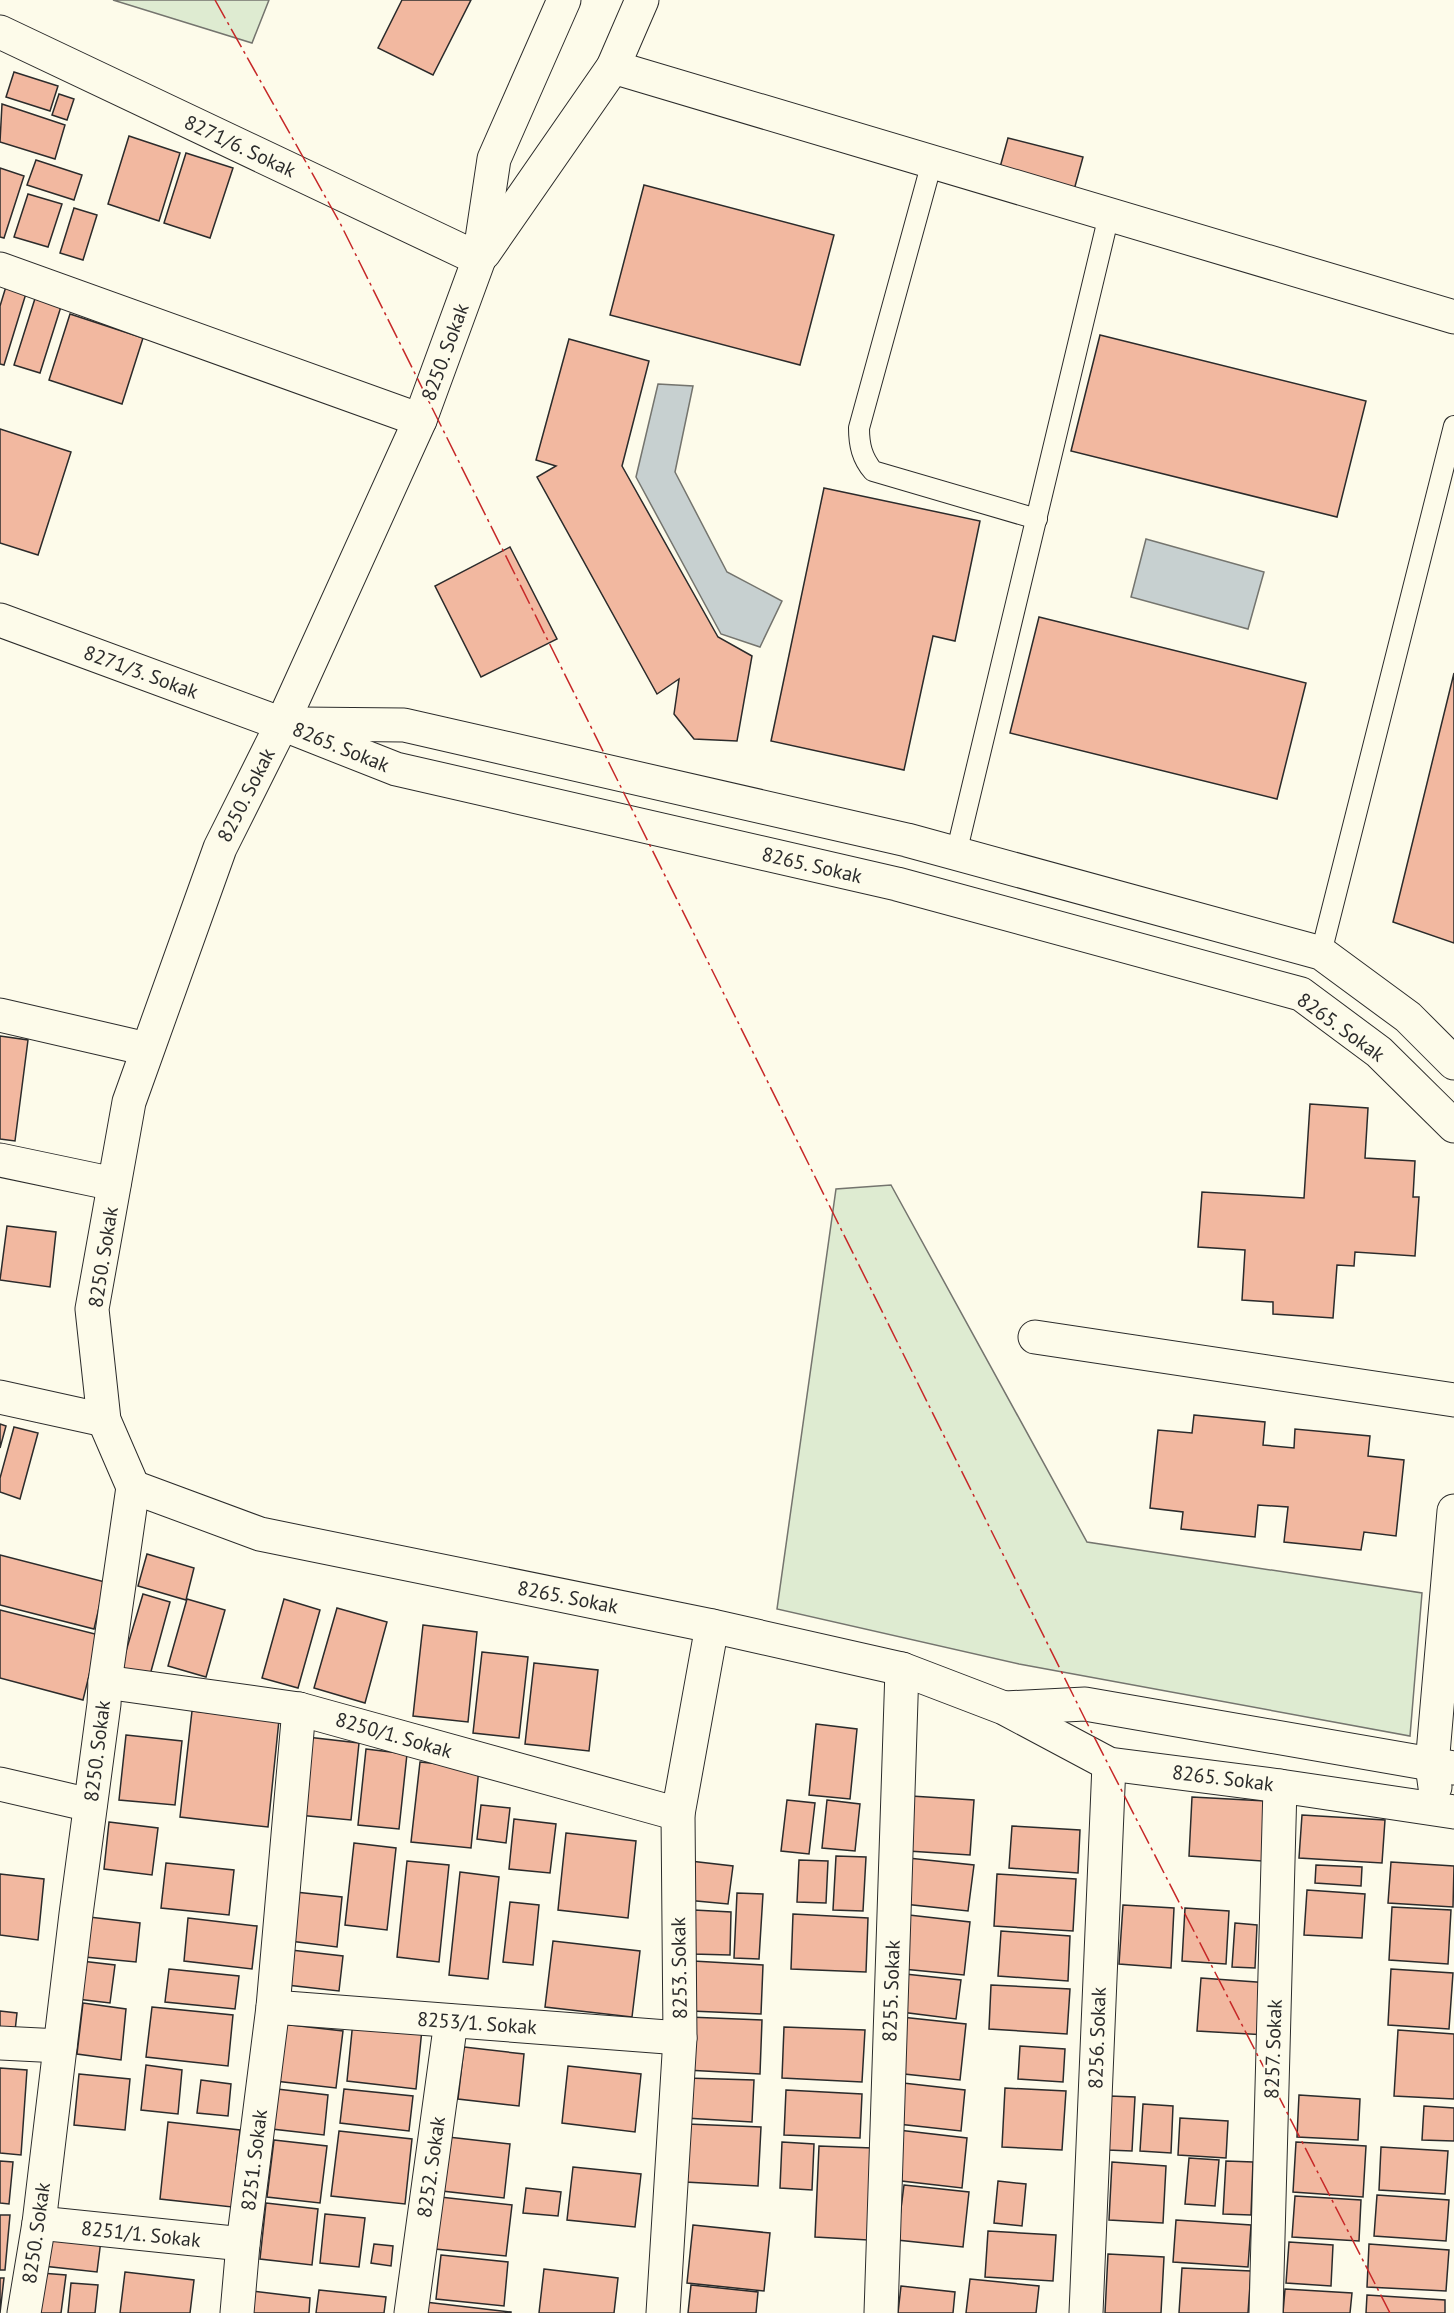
<svg xmlns="http://www.w3.org/2000/svg" width="1454" height="2313" viewBox="0 0 1454 2313" font-family="'PT Sans',sans-serif">
<style>
.green{fill:#deebd1;stroke:#74746e;stroke-width:1.5}
.water{fill:#c7d0d0;stroke:#74746e;stroke-width:1.5}
.building{fill:#f2b8a0;stroke:#2b2b2b;stroke-width:1.5}
.lines{fill:none;stroke-linecap:round;stroke-linejoin:round}
.service-casing{stroke:#2b2b2b;stroke-width:22}
.minor-casing{stroke:#2b2b2b;stroke-width:35}
.tertiary-casing{stroke:#2b2b2b;stroke-width:35}
.service{stroke:#fdfbea;stroke-width:20}
.minor{stroke:#fdfbea;stroke-width:33}
.tertiary{stroke:#fdfbea;stroke-width:33}
.power{stroke:#c62828;stroke-width:1.5;stroke-dasharray:21 4.5 3 4.5;stroke-linecap:butt}
.labels{text-anchor:middle;stroke-width:4.5;stroke-linejoin:round;paint-order:stroke}
.street-label{font-size:20px;fill:#2b2b2b;stroke:#fdfbea}
</style>
<rect width="100%" height="100%" fill="#fdfbea"/>
<g class="green">
<polygon points="113,0 269,0 252,43"/>
<polygon points="891,1185 1087,1542 1422,1593 1410,1736 1019,1664 777,1609 836,1189"/>
</g>
<g class="water">
<polygon points="658,384 693,386 675,472 727,572 782,601 760,647 721,634 636,477"/>
<polygon points="1146,539 1264,572 1248,629 1131,597"/>
</g>
<g class="building">
<polygon points="402,0 471,0 433,75 378,48"/>
<polygon points="14,72 58,86 50,111 6,97"/>
<polygon points="59,94 74,99 67,120 52,115"/>
<polygon points="2,104 65,125 55,159 0,142"/>
<polygon points="129,136 180,153 159,221 108,204"/>
<polygon points="1008,138 1083,157 1074,190 999,171"/>
<polygon points="186,153 233,168 210,238 164,223"/>
<polygon points="36,160 82,175 74,200 27,185"/>
<polygon points="0,168 24,176 4,238 0,237"/>
<polygon points="644,185 834,235 800,365 610,315"/>
<polygon points="28,194 62,204 48,247 14,237"/>
<polygon points="74,208 97,215 83,260 60,253"/>
<polygon points="8,280 28,287 4,365 0,364 0,306"/>
<polygon points="38,289 64,297 40,373 14,365"/>
<polygon points="70,314 143,338 122,404 49,380"/>
<polygon points="1100,335 1366,401 1337,517 1071,451"/>
<polygon points="569,339 649,361 622,466 718,637 752,656 737,741 694,739 674,714 679,679 657,694 537,477 556,466 536,460"/>
<polygon points="0,429 71,452 38,555 0,543"/>
<polygon points="824,488 980,521 955,641 933,636 904,770 771,741"/>
<polygon points="510,547 557,639 481,677 435,586"/>
<polygon points="1039,617 1306,683 1277,799 1010,733"/>
<polygon points="1454,673 1454,943 1393,922"/>
<polygon points="0,1036 28,1040 15,1141 0,1139"/>
<polygon points="1310,1104 1368,1108 1365,1158 1415,1161 1413,1197 1419,1197 1415,1256 1355,1252 1354,1266 1337,1265 1333,1318 1273,1314 1273,1302 1242,1300 1245,1250 1198,1247 1202,1192 1304,1198"/>
<polygon points="7,1226 56,1232 50,1287 0,1280"/>
<polygon points="1194,1415 1265,1422 1263,1445 1294,1448 1295,1429 1370,1436 1368,1456 1404,1460 1396,1536 1364,1532 1361,1550 1284,1542 1288,1507 1258,1505 1255,1537 1181,1529 1183,1512 1150,1508 1158,1430 1192,1433"/>
<polygon points="0,1424 6,1426 0,1448"/>
<polygon points="14,1427 38,1433 20,1499 0,1492 0,1478"/>
<polygon points="147,1554 194,1568 186,1600 138,1586"/>
<polygon points="0,1555 105,1582 94,1629 0,1605"/>
<polygon points="143,1594 170,1602 150,1675 121,1668"/>
<polygon points="187,1599 225,1610 206,1677 168,1666"/>
<polygon points="284,1599 320,1610 298,1688 262,1678"/>
<polygon points="337,1608 387,1622 365,1703 314,1688"/>
<polygon points="0,1610 99,1635 83,1700 0,1678"/>
<polygon points="423,1625 477,1632 468,1722 413,1716"/>
<polygon points="482,1652 528,1657 519,1738 473,1733"/>
<polygon points="534,1663 598,1670 589,1751 525,1744"/>
<polygon points="192,1711 279,1720 268,1827 180,1817"/>
<polygon points="816,1724 857,1729 850,1799 809,1795"/>
<polygon points="126,1735 182,1741 175,1805 119,1800"/>
<polygon points="307,1737 359,1743 351,1820 298,1815"/>
<polygon points="366,1749 407,1754 399,1829 358,1825"/>
<polygon points="420,1762 479,1768 471,1848 411,1842"/>
<polygon points="911,1796 974,1800 970,1855 908,1851"/>
<polygon points="1192,1797 1266,1801 1262,1861 1189,1856"/>
<polygon points="787,1800 815,1803 809,1854 781,1851"/>
<polygon points="827,1800 860,1804 855,1851 822,1848"/>
<polygon points="481,1805 510,1808 506,1843 477,1839"/>
<polygon points="1302,1815 1385,1820 1382,1863 1299,1858"/>
<polygon points="514,1819 556,1824 550,1873 509,1869"/>
<polygon points="109,1822 158,1828 152,1875 104,1869"/>
<polygon points="1012,1826 1080,1830 1078,1873 1009,1868"/>
<polygon points="566,1833 636,1841 628,1918 558,1910"/>
<polygon points="354,1843 396,1848 387,1930 345,1925"/>
<polygon points="836,1856 866,1857 863,1911 833,1910"/>
<polygon points="908,1858 974,1865 968,1911 904,1904"/>
<polygon points="799,1860 828,1861 826,1903 797,1902"/>
<polygon points="407,1861 449,1865 439,1962 397,1957"/>
<polygon points="690,1861 733,1866 728,1904 686,1900"/>
<polygon points="1391,1862 1454,1866 1453,1907 1388,1903"/>
<polygon points="166,1863 234,1870 229,1915 161,1908"/>
<polygon points="1316,1865 1362,1867 1361,1886 1315,1883"/>
<polygon points="460,1872 499,1877 488,1979 449,1975"/>
<polygon points="0,1874 44,1879 38,1940 0,1935"/>
<polygon points="997,1874 1076,1879 1073,1931 994,1926"/>
<polygon points="1307,1890 1365,1894 1362,1938 1304,1935"/>
<polygon points="295,1892 342,1897 337,1947 290,1941"/>
<polygon points="737,1893 763,1894 759,1959 734,1958"/>
<polygon points="510,1902 539,1905 533,1965 503,1962"/>
<polygon points="1123,1905 1174,1908 1171,1968 1119,1964"/>
<polygon points="1392,1907 1451,1910 1448,1964 1389,1960"/>
<polygon points="1185,1908 1229,1911 1226,1964 1182,1961"/>
<polygon points="694,1910 731,1912 730,1955 692,1954"/>
<polygon points="793,1914 868,1918 866,1972 791,1969"/>
<polygon points="909,1915 970,1922 964,1975 903,1969"/>
<polygon points="89,1917 140,1923 136,1962 85,1957"/>
<polygon points="188,1918 257,1926 252,1969 184,1961"/>
<polygon points="1235,1923 1257,1925 1255,1968 1232,1967"/>
<polygon points="1001,1931 1070,1936 1068,1981 998,1976"/>
<polygon points="553,1941 640,1951 632,2017 545,2007"/>
<polygon points="291,1950 343,1956 339,1991 287,1985"/>
<polygon points="81,1961 115,1965 110,2003 77,1999"/>
<polygon points="693,1961 763,1965 761,2014 691,2011"/>
<polygon points="169,1969 239,1976 235,2009 165,2002"/>
<polygon points="1391,1969 1453,1973 1449,2029 1388,2025"/>
<polygon points="905,1974 961,1980 956,2019 901,2012"/>
<polygon points="1201,1978 1270,1983 1267,2035 1197,2031"/>
<polygon points="991,1985 1070,1989 1067,2034 989,2029"/>
<polygon points="83,2003 126,2009 121,2060 77,2054"/>
<polygon points="152,2007 233,2015 228,2066 146,2057"/>
<polygon points="0,2011 17,2013 14,2040 0,2038"/>
<polygon points="688,2017 762,2020 760,2074 686,2070"/>
<polygon points="901,2017 966,2024 960,2080 895,2073"/>
<polygon points="353,2021 422,2029 416,2089 347,2081"/>
<polygon points="282,2024 343,2031 336,2088 275,2081"/>
<polygon points="784,2027 865,2030 862,2082 782,2078"/>
<polygon points="1398,2030 1454,2034 1454,2099 1394,2096"/>
<polygon points="1020,2046 1065,2049 1063,2082 1018,2079"/>
<polygon points="464,2047 524,2054 519,2106 458,2099"/>
<polygon points="146,2065 182,2070 178,2114 141,2110"/>
<polygon points="568,2066 641,2074 635,2132 562,2123"/>
<polygon points="0,2068 27,2070 21,2155 0,2153"/>
<polygon points="79,2074 130,2079 125,2130 74,2125"/>
<polygon points="686,2078 754,2080 752,2122 685,2118"/>
<polygon points="201,2080 231,2084 228,2116 197,2113"/>
<polygon points="903,2083 965,2090 961,2131 898,2124"/>
<polygon points="1005,2088 1066,2091 1062,2150 1002,2147"/>
<polygon points="277,2089 328,2095 324,2135 272,2129"/>
<polygon points="344,2089 413,2096 409,2131 340,2123"/>
<polygon points="786,2090 862,2094 860,2138 784,2135"/>
<polygon points="1299,2095 1360,2099 1358,2140 1297,2137"/>
<polygon points="1110,2096 1135,2097 1132,2151 1107,2150"/>
<polygon points="1143,2104 1173,2106 1171,2153 1140,2151"/>
<polygon points="1424,2106 1454,2108 1454,2141 1422,2140"/>
<polygon points="1180,2118 1228,2121 1226,2158 1178,2155"/>
<polygon points="168,2122 240,2130 232,2207 160,2199"/>
<polygon points="687,2124 761,2127 758,2186 685,2182"/>
<polygon points="898,2130 967,2138 962,2188 893,2180"/>
<polygon points="339,2131 412,2139 405,2204 331,2196"/>
<polygon points="448,2137 510,2144 504,2198 442,2191"/>
<polygon points="274,2140 327,2146 320,2203 267,2197"/>
<polygon points="782,2142 814,2144 812,2190 780,2188"/>
<polygon points="1296,2142 1366,2146 1363,2197 1293,2192"/>
<polygon points="819,2146 872,2148 868,2240 815,2237"/>
<polygon points="1381,2147 1448,2151 1445,2194 1379,2190"/>
<polygon points="1189,2158 1219,2160 1215,2206 1185,2204"/>
<polygon points="0,2161 13,2162 9,2204 0,2203"/>
<polygon points="1226,2161 1253,2162 1251,2215 1223,2214"/>
<polygon points="1112,2162 1166,2166 1163,2223 1109,2220"/>
<polygon points="573,2167 641,2174 635,2227 567,2220"/>
<polygon points="998,2181 1026,2184 1022,2226 994,2223"/>
<polygon points="904,2185 969,2192 963,2247 897,2240"/>
<polygon points="526,2188 561,2192 558,2216 523,2213"/>
<polygon points="1377,2195 1449,2200 1446,2241 1374,2236"/>
<polygon points="1295,2196 1361,2200 1359,2241 1292,2237"/>
<polygon points="440,2197 512,2205 506,2256 435,2249"/>
<polygon points="266,2203 318,2209 312,2265 260,2259"/>
<polygon points="325,2214 365,2218 359,2267 320,2263"/>
<polygon points="0,2215 10,2215 5,2270 0,2270"/>
<polygon points="1176,2220 1251,2225 1248,2267 1173,2262"/>
<polygon points="693,2225 770,2233 764,2291 687,2283"/>
<polygon points="988,2231 1056,2235 1053,2281 985,2277"/>
<polygon points="46,2234 101,2240 97,2272 43,2266"/>
<polygon points="1289,2242 1333,2245 1331,2286 1286,2283"/>
<polygon points="374,2244 393,2246 391,2266 371,2263"/>
<polygon points="1369,2244 1449,2250 1446,2291 1367,2287"/>
<polygon points="1108,2254 1164,2257 1161,2313 1105,2313"/>
<polygon points="441,2255 508,2262 504,2306 436,2299"/>
<polygon points="1182,2268 1251,2271 1248,2313 1179,2313"/>
<polygon points="544,2269 618,2278 614,2313 539,2313"/>
<polygon points="125,2272 194,2280 190,2313 120,2313"/>
<polygon points="41,2273 66,2275 61,2313 36,2313"/>
<polygon points="0,2278 4,2278 0,2313"/>
<polygon points="970,2279 1039,2286 1036,2313 966,2313"/>
<polygon points="71,2283 98,2285 95,2313 68,2313"/>
<polygon points="691,2285 758,2292 756,2313 688,2313"/>
<polygon points="901,2286 955,2292 953,2313 898,2313"/>
<polygon points="1285,2289 1352,2293 1350,2313 1283,2313"/>
<polygon points="319,2290 386,2297 384,2313 316,2313"/>
<polygon points="252,2291 310,2298 309,2313 250,2313"/>
<polygon points="1367,2295 1445,2300 1445,2313 1366,2313"/>
<polygon points="425,2302 511,2312 511,2313 423,2313"/>
</g>
<g class="lines">
<g class="service-casing">
<g id="service">
<path d="M932 162 859 428C859 445 862 458 873 471L1037 519"/>
<polyline points="956,854 1109,215"/>
<polyline points="1321,953 1454,426"/>
</g>
</g>
<g class="minor-casing">
<g id="minor">
<polyline points="0,32 479,259"/>
<polyline points="613,67 1454,317"/>
<polyline points="0,269 420,420"/>
<polyline points="0,620 282,724 220,848 129,1102 92,1309 104,1420 133,1487 105,1682 104,1704 76,1914 39,2223 24,2313"/>
<polyline points="0,1015 147,1049"/>
<polyline points="0,1160 114,1184"/>
<polyline points="1035,1337 1454,1400"/>
<polyline points="0,1397 104,1420"/>
<polyline points="133,1487 260,1534 712,1626 902,1669 1004,1708 1109,1764 1280,1786 1454,1812"/>
<polyline points="105,1682 299,1709 678,1814"/>
<polyline points="1005,1708 1085,1704 1454,1768"/>
<polyline points="0,1784 90,1805"/>
<polyline points="1435,1787 1432,1765 1454,1511"/>
<polyline points="273,2007 680,2038"/>
<polyline points="0,2043 60,2046"/>
<polyline points="39,2223 243,2244"/>
<polyline points="237,2313 243,2244 273,2007 299,1709"/>
<polyline points="411,2313 451,2021"/>
<polyline points="663,2313 680,2038 678,1814 712,1626"/>
<polyline points="881,2313 902,1669"/>
<polyline points="1086,2313 1109,1764"/>
<polyline points="1266,2313 1280,1786"/>
</g>
</g>
<g class="tertiary-casing">
<g id="tertiary">
<polyline points="484,253 613,67 642,0"/>
<polyline points="282,724 396,769 897,884 1301,994 1379,1052 1454,1126"/>
<polyline points="282,724 420,420 479,259 494,159 564,0"/>
<polyline points="300,724 404,725 907,840 1321,953 1408,1017 1454,1063"/>
</g>
</g>
<use href="#service" class="service"/>
<use href="#minor" class="minor"/>
<use href="#tertiary" class="tertiary"/>
<polyline class="power" points="215,0 340,223 1088,1725 1390,2313"/>
</g>
<g class="labels">
<g class="street-label">
<text transform="translate(240 146) rotate(25)" y="7">8271/6. Sokak</text>
<text transform="translate(445 352) rotate(-70)" y="7">8250. Sokak</text>
<text transform="translate(141 672) rotate(20)" y="7">8271/3. Sokak</text>
<text transform="translate(341 747) rotate(22)" y="7">8265. Sokak</text>
<text transform="translate(246 795) rotate(-63)" y="7">8250. Sokak</text>
<text transform="translate(812 865) rotate(13)" y="7">8265. Sokak</text>
<text transform="translate(1341 1027) rotate(36)" y="7">8265. Sokak</text>
<text transform="translate(103 1257) rotate(-81)" y="7">8250. Sokak</text>
<text transform="translate(568 1597) rotate(11)" y="7">8265. Sokak</text>
<text transform="translate(394 1735) rotate(16)" y="7">8250/1. Sokak</text>
<text transform="translate(97 1751) rotate(-83)" y="7">8250. Sokak</text>
<text transform="translate(1223 1778) rotate(7)" y="7">8265. Sokak</text>
<text transform="translate(679 1968) rotate(-91)" y="7">8253. Sokak</text>
<text transform="translate(891 1991) rotate(-88)" y="7">8255. Sokak</text>
<text transform="translate(477 2023) rotate(4)" y="7">8253/1. Sokak</text>
<text transform="translate(1097 2038) rotate(-88)" y="7">8256. Sokak</text>
<text transform="translate(1273 2049) rotate(-88)" y="7">8257. Sokak</text>
<text transform="translate(254 2160) rotate(-83)" y="7">8251. Sokak</text>
<text transform="translate(431 2167) rotate(-82)" y="7">8252. Sokak</text>
<text transform="translate(36 2233) rotate(-82)" y="7">8250. Sokak</text>
<text transform="translate(141 2234) rotate(6)" y="7">8251/1. Sokak</text>
</g>
</g>
</svg>
